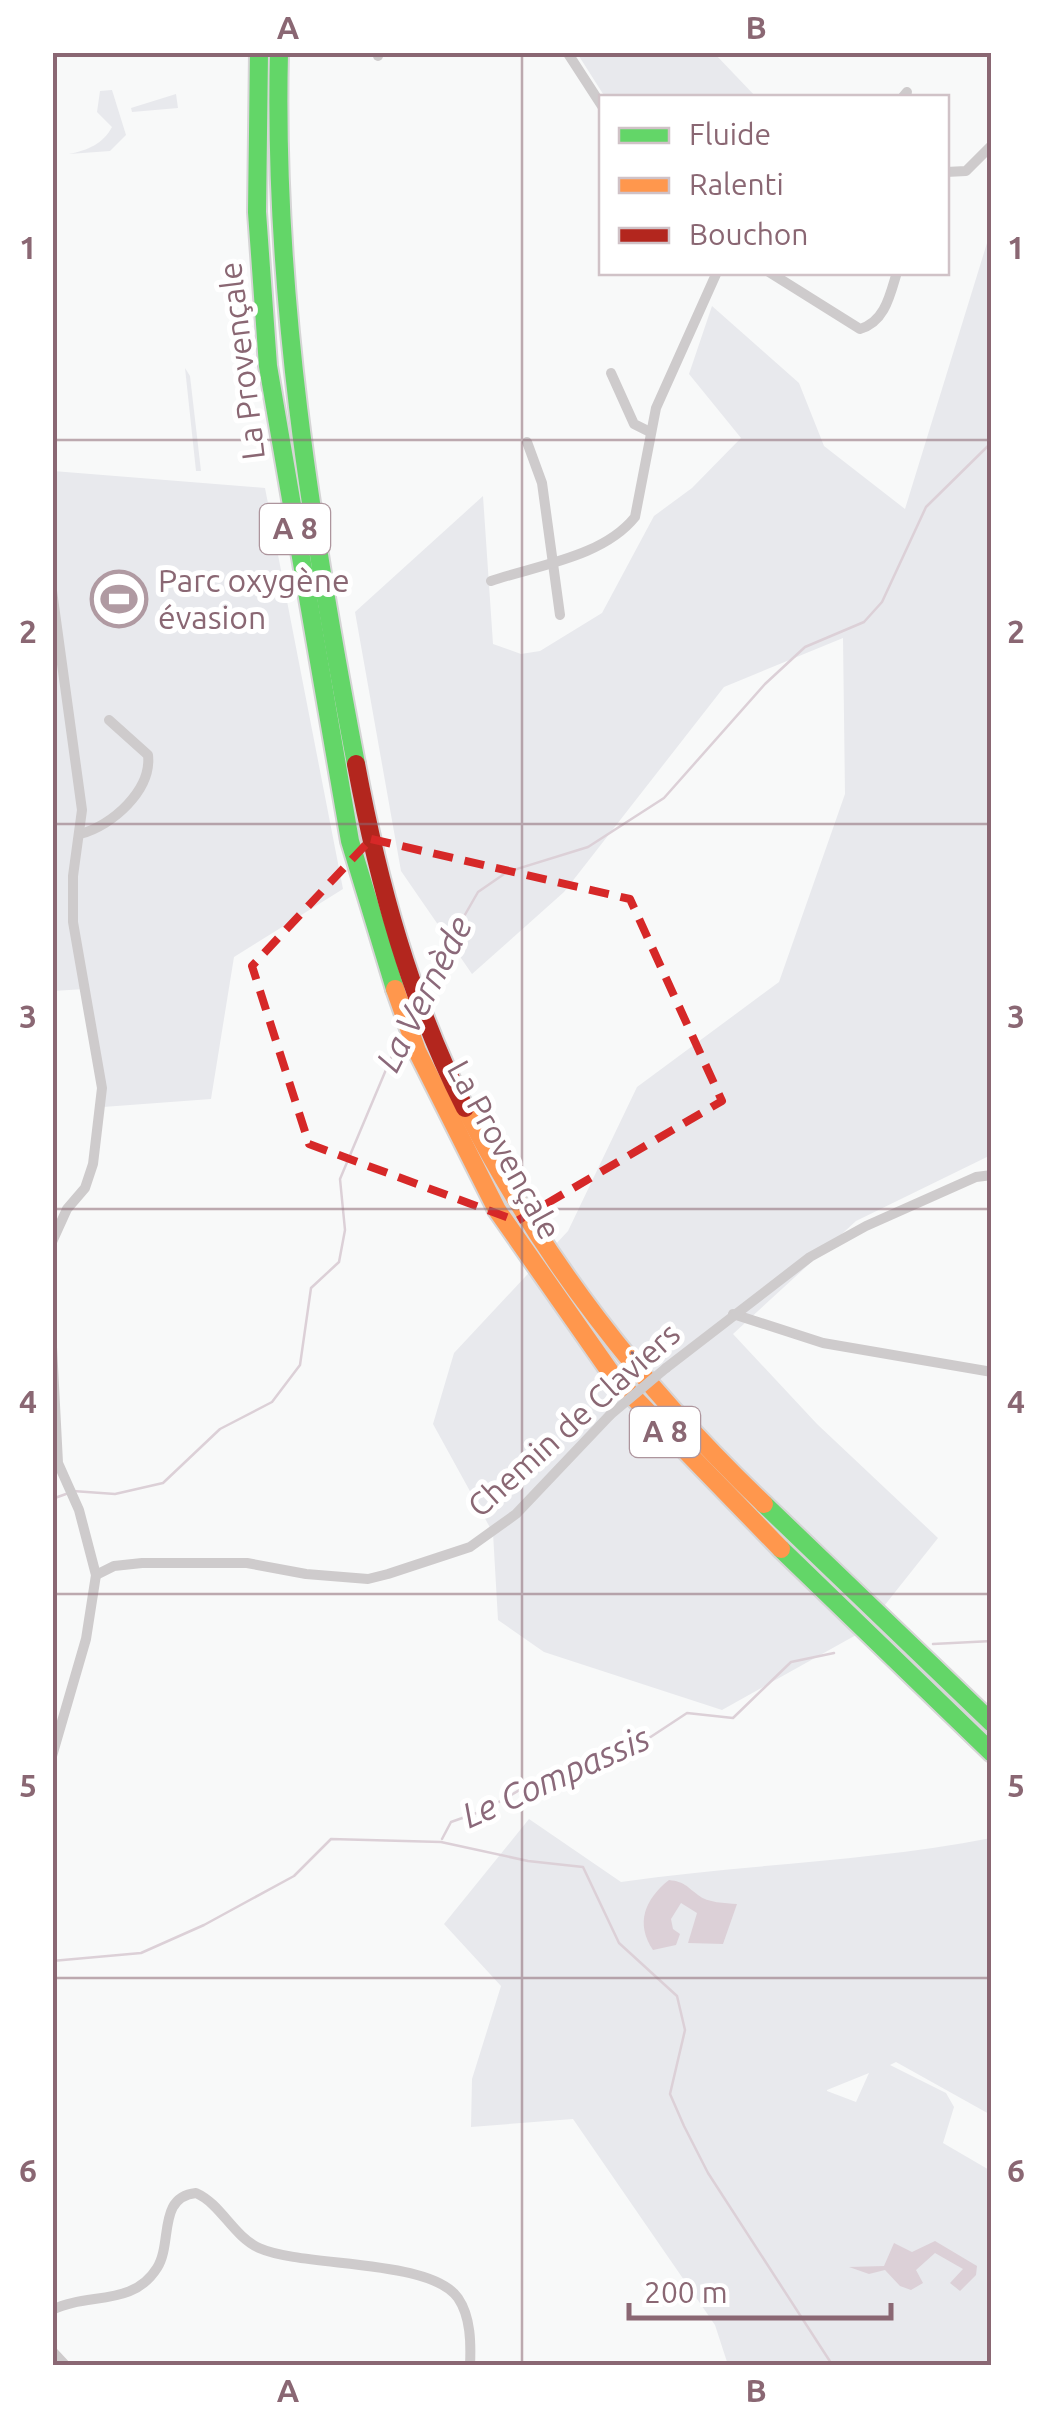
<svg xmlns="http://www.w3.org/2000/svg" width="1044" height="2418" viewBox="0 0 1044 2418" font-family="Ubuntu,sans-serif">
<style>
.green{fill:#e8e9ed;fill-rule:evenodd}
.water{fill:#dcd0d7}
.lines{fill:none;stroke-linecap:round;stroke-linejoin:round}
.stream{stroke:#dcd0d7;stroke-width:2.5}
.fast-casing{stroke:#d6d5d6;stroke-width:22}
.slow-casing{stroke:#d6d5d6;stroke-width:22}
.jam-casing{stroke:#d6d5d6;stroke-width:22}
.street{stroke:#cecbcc;stroke-width:10}
.fast{stroke:#63d668;stroke-width:18}
.slow{stroke:#ff974d;stroke-width:18}
.jam{stroke:#b3261e;stroke-width:18}
.street-bridge{stroke:#cecbcc;stroke-width:10}
.marked{fill:none;stroke:#d62828;stroke-width:8;stroke-dasharray:20 12;stroke-linejoin:round}
.grid{fill:none;stroke:#8a6773;stroke-width:2.5;stroke-opacity:0.55}
.labels{text-anchor:middle;stroke-width:10;stroke-linejoin:round;paint-order:stroke}
.shield{fill:#fff;stroke:#ad959d;stroke-width:2.5}
.shield-label{font-size:30px;font-weight:bold;fill:#8a6773}
.street-label{font-size:32px;fill:#8a6773;stroke:#fff}
.poi-label{font-size:32px;fill:#8a6773;stroke:#fff;text-anchor:start}
.water-label{font-size:35px;font-style:italic;fill:#8b697a;stroke:#fff}
.neatline{fill:none;stroke:#8a6773;stroke-width:4}
.grid-label{font-size:32px;text-anchor:middle;font-weight:bold;fill:#8a6773}
</style>
<rect width="100%" height="100%" fill="#f8f9f9"/>
<g class="green">
<polygon points="577,53 714,53 756,97 605,97"/>
<path d="M112 90 126 135 110 151 69 154C88 150 103 144 112 127L97 112 100 91Z"/>
<polygon points="176,94 178,108 132,112 131,108"/>
<polygon points="987,243 991,246 991,1155 856,1221 733,1334 817,1424 938,1538 865,1630 722,1710 544,1652 498,1620 493,1533 433,1424 454,1353 568,1231 637,1087 779,982 845,794 843,638 724,687 564,892 472,974 401,871 355,612 483,496 493,644 521,654 540,651 602,613 654,516 692,488 741,438 689,374 712,306 799,383 824,446 905,509"/>
<polygon points="185,368 190,376 201,471 196,471"/>
<polygon points="53,471 265,488 343,889 234,957 211,1099 103,1107 85,989 53,991"/>
<path d="M529 1819 621 1882C744 1864 869 1862 991 1838V2115L896 2062 890 2065 946 2093 954 2107 943 2143 991 2171V2365H728L715 2325 573 2119 471 2127 472 2079 501 1986 444 1924ZM869 2073 856 2102 827 2091V2090Z"/>
</g>
<g class="water">
<path d="M669 1880C685 1882 686 1886 698 1895 708 1903 725 1903 737 1904L723 1944 688 1943 697 1913 681 1903 671 1919 673 1929 680 1934 676 1945 653 1950C635 1923 645 1899 669 1880Z"/>
<polygon points="935,2241 977,2266 976,2275 960,2291 950,2283 963,2269 935,2253 916,2270 923,2283 911,2290 900,2286 885,2270 869,2274 849,2267 884,2266 894,2243 912,2252"/>
</g>
<g class="lines">
<g class="stream">
<polyline points="424,986 478,892 507,872 588,847 664,798 765,684 805,647 864,622 882,602 926,507 992,442"/>
<polyline points="73,1491 115,1494 163,1483 220,1429 272,1402 300,1365 311,1288 339,1262 345,1230 340,1179 401,1034"/>
<polyline points="52,1499 66,1494"/>
<polyline points="933,1644 992,1641"/>
<polyline points="442,1839 451,1822 485,1810 542,1777 577,1769 643,1742 687,1713 733,1718 791,1662 834,1653"/>
<polyline points="52,1961 141,1953 204,1925 294,1876 331,1839 441,1842 528,1861 583,1867 619,1943 677,1996 685,2030 670,2094 684,2126 708,2173 833,2366"/>
</g>
<g class="fast-casing">
<g id="fast">
<polyline points="259,52 257,212 268,366 350,841 395,989"/>
<path d="M279 52C273 292 311 529 356 764"/>
<polyline points="764,1504 992,1723"/>
<polyline points="781,1549 992,1753"/>
</g>
</g>
<g class="slow-casing">
<g id="slow">
<polyline points="395,989 417,1051 497,1210 613,1376 781,1549"/>
<path d="M465 1108C542 1259 641 1386 764 1504"/>
</g>
</g>
<g class="jam-casing">
<path id="jam" d="M356 764C378 882 410 1000 465 1108"/>
</g>
<g class="street">
<polyline points="378,52 378,56"/>
<polyline points="567,52 602,106"/>
<polyline points="902,98 907,92"/>
<polyline points="946,172 966,171 992,145"/>
<path d="M769 272 860 329C885 322 890 295 897 272"/>
<polyline points="611,373 634,424 650,432"/>
<polyline points="527,442 542,483 560,615"/>
<path d="M491 581C538 565 603 557 635 517L656 408 717 272"/>
<polyline points="52,591 82,810 73,876 73,922 102,1088 93,1164 85,1188 67,1209 52,1242"/>
<path d="M80 834C112 826 152 790 148 755L109 720"/>
<polyline points="733,1314 823,1343 992,1372"/>
<polyline points="52,1347 58,1463 79,1510 96,1575 86,1639 52,1756"/>
<polyline points="666,1368 810,1257 866,1226 976,1177 992,1175"/>
<polyline points="96,1575 114,1566 142,1563 247,1563 306,1574 368,1579 388,1574 470,1547 516,1514 610,1415"/>
<path d="M52 2310C87 2292 133 2307 157 2268 173 2243 157 2197 196 2193 221 2204 233 2236 259 2248 304 2268 430 2258 458 2298 471 2317 471 2344 470 2366"/>
<polyline points="52,2351 66,2366"/>
</g>
<use href="#fast" class="fast"/>
<use href="#slow" class="slow"/>
<use href="#jam" class="jam"/>
<polyline class="street-bridge" points="610,1415 666,1368"/>
</g>
<path class="marked" d="M371 839 630 899 722 1101 517 1221 309 1144 252 966Z"/>
<path class="grid" d="M522 52V2366M52 440H992M52 824H992M52 1209H992M52 1594H992M52 1978H992"/>
<defs>
<g id="stadium-ring" transform="scale(2.875)"><circle r="9.5" fill="#fff" stroke="#b09aa2" stroke-width="1.5"/><path d="M0-5a6.5 5 0 1 0 0 10a6.5 5 0 1 0 0-10ZM-3.5-1.8h7v3.6h-7Z" fill="#b09aa2"/></g>
</defs>
<g fill-rule="evenodd">
<use href="#stadium-ring" x="119" y="599"/>
</g>
<g class="labels">
<g class="shield">
<rect x="260" y="504" width="70" height="50" rx="8"/>
<rect x="630" y="1407" width="70" height="50" rx="8"/>
</g>
<g class="shield-label">
<text x="295" y="539">A 8</text>
<text x="665" y="1442">A 8</text>
</g>
<g class="street-label">
<text transform="translate(242 361) rotate(-97)" y="11">La Provençale</text>
<text transform="translate(504 1150) rotate(61)" y="11">La Provençale</text>
<text transform="translate(574 1420) rotate(-42)" y="11">Chemin de Claviers</text>
</g>
<g class="poi-label">
<text x="158" y="592">Parc oxygène<tspan x="158" dy="37">évasion</tspan></text>
</g>
<g class="water-label">
<text transform="translate(424 994) rotate(-63)" y="12">La Vernède</text>
<text transform="translate(556 1777) rotate(-24)" y="12">Le Compassis</text>
</g>
</g>
<rect width="1044" height="2418" fill="none" stroke="#ffffff" stroke-width="110"/>
<rect x="599" y="95" width="350" height="180" fill="#ffffff" stroke="#d0c2c7" stroke-width="2.5"/>
<rect x="619" y="128" width="50" height="15" fill="#63d668" stroke="#d0c2c7" stroke-width="2.5"/>
<text x="689" y="145" font-size="30" fill="#8a6773">Fluide</text>
<rect x="619" y="178" width="50" height="15" fill="#ff974d" stroke="#d0c2c7" stroke-width="2.5"/>
<text x="689" y="195" font-size="30" fill="#8a6773">Ralenti</text>
<rect x="619" y="228" width="50" height="15" fill="#b3261e" stroke="#d0c2c7" stroke-width="2.5"/>
<text x="689" y="245" font-size="30" fill="#8a6773">Bouchon</text>
<path d="M629 2303v15h262v-15" fill="none" stroke="#8a6773" stroke-width="5"/>
<text x="644" y="2303" font-size="30" fill="#8a6773" stroke="#ffffff" stroke-width="8" paint-order="stroke">200 m</text>
<rect x="55" y="55" width="934" height="2308" class="neatline"/>
<g class="grid-label">
<text x="288" y="39">A</text>
<text x="756" y="39">B</text>
<text x="28" y="259">1</text>
<text x="1016" y="259">1</text>
<text x="28" y="643">2</text>
<text x="1016" y="643">2</text>
<text x="28" y="1028">3</text>
<text x="1016" y="1028">3</text>
<text x="28" y="1413">4</text>
<text x="1016" y="1413">4</text>
<text x="28" y="1797">5</text>
<text x="1016" y="1797">5</text>
<text x="28" y="2182">6</text>
<text x="1016" y="2182">6</text>
<text x="288" y="2402">A</text>
<text x="756" y="2402">B</text>
</g>
</svg>
